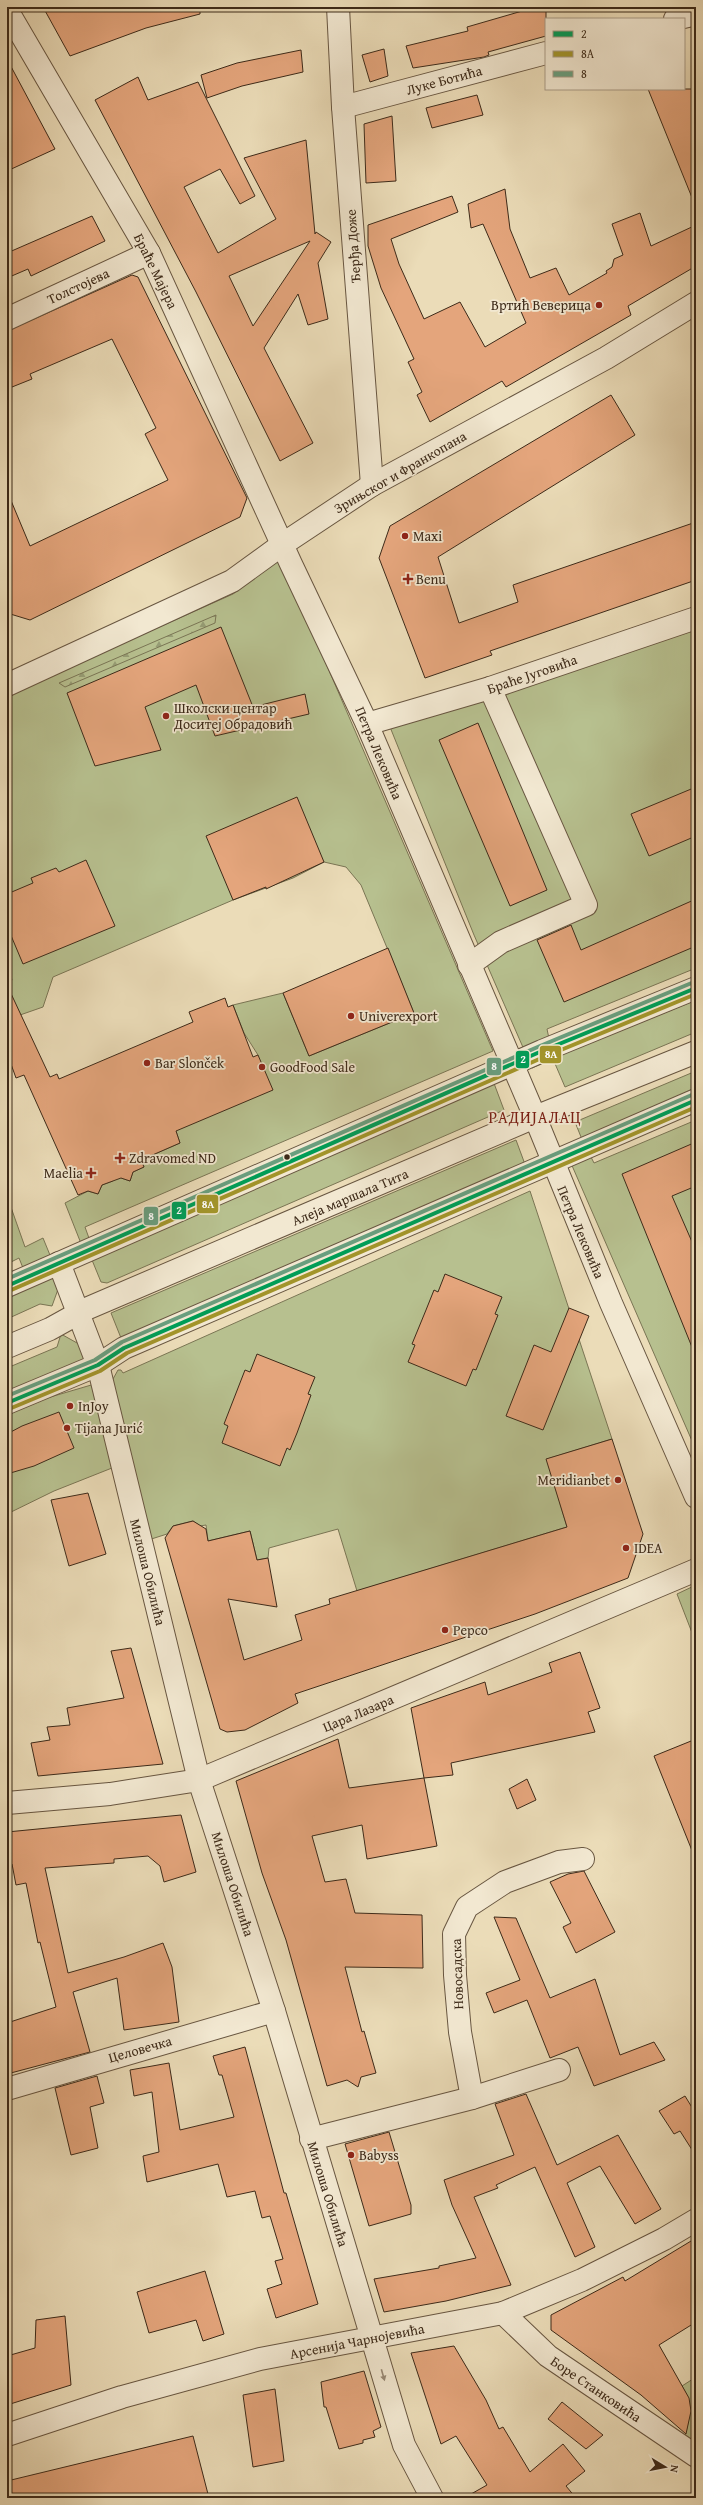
<svg xmlns="http://www.w3.org/2000/svg" width="703" height="2505" viewBox="0 0 703 2505" font-family="'Gentium Book Plus',serif">
<style>
.green{fill:#b7c08f;stroke:#7a7554}
.forest{fill:url(#forest-firs);stroke:#7a7554}
.building{fill:#e4a57c;stroke:#3d2a19;fill-rule:evenodd}
.lines{fill:none;stroke-linecap:round;stroke-linejoin:round}
.pedestrian-casing{stroke:#685641;stroke-width:24}
.minor-casing{stroke:#685641;stroke-width:24}
.tertiary-casing{stroke:#685641;stroke-width:24}
.pedestrian{stroke:#f2e8d1;stroke-width:22}
.minor{stroke:#f2e8d1;stroke-width:22}
.tertiary{stroke:#f2e8d1;stroke-width:22}
.bus-1-casing{stroke:#f2e8d1;stroke-width:7}
.bus-2-casing{stroke:#f2e8d1;stroke-width:7}
.bus-3-casing{stroke:#f2e8d1;stroke-width:7}
.bus-1{stroke:#009d57;stroke-width:4}
.bus-2{stroke:#a2942a;stroke-width:4}
.bus-3{stroke:#699e7e;stroke-width:4}
.oneway{fill:#988975}
.poi-dot{fill:#8f2418;stroke:#f2e8d1;stroke-width:1.5}
.bus-dot{fill:#3d2a19;stroke:#f2e8d1;stroke-width:1.5}
.labels{text-anchor:middle;stroke-width:3.5;stroke-linejoin:round;paint-order:stroke}
.street-label{font-size:14px;fill:#3d2a19;stroke:#f2e8d1}
.poi-label{font-size:14px;fill:#3d2a19;stroke:#f2e8d1;text-anchor:start}
.quarter-label{font-size:16px;letter-spacing:1px;fill:#7a1f14;stroke:#f2e8d1}
.line-badge{stroke:#f2e8d1;stroke-width:1.5}
.badge-label{font-size:11px;text-anchor:middle;font-weight:bold;fill:#fff}
</style>
<defs>
<pattern id="forest-firs" width="22" height="20" patternUnits="userSpaceOnUse"><rect width="22" height="20" fill="#b7c08f"/><path d="M5 1l3.5 6h-7zM16 11l3.5 6h-7z" fill="#969c74"/></pattern>
</defs>
<rect width="100%" height="100%" fill="#ebdcb8"/>
<filter id="stains"><feTurbulence type="fractalNoise" baseFrequency=".005" numOctaves="4"/><feColorMatrix values="0 0 0 0 .2 0 0 0 0 .09 0 0 0 0 .02 0 0 0 .5 -.17"/></filter>
<radialGradient id="worn" r=".72"><stop offset=".6" stop-color="#630" stop-opacity="0"/><stop offset="1" stop-color="#630" stop-opacity=".3"/></radialGradient>
<g class="green">
<polygon points="281,559 493,1051 85,1227 90,1241 82,1246 65,1203 88,1191 98,1194 102,1185 113,1181 111,1176 119,1173 121,1178 130,1181 133,1172 144,1167 141,1160 180,1143 176,1131 179,1122 258,1055 244,1033 233,1005 283,993 309,1056 414,1013 361,885 346,867 324,862 293,878 233,900 53,977 43,1007 20,1015 7,986 12,980 7,963 7,695 233,594"/>
<polygon points="696,625 696,968 547,1029 553,1058 696,1000 696,1032 565,1087 553,1059 532,1068 474,935 390,727"/>
<polygon points="696,1071 696,1094 583,1142 575,1122"/>
<polygon points="492,1078 504,1110 107,1283 101,1282 92,1260"/>
<polygon points="696,1120 696,1450 570,1161 588,1151 594,1163"/>
<polygon points="516,1140 526,1167 121,1338 111,1313"/>
<polygon points="530,1191 612,1439 547,1459 567,1527 357,1591 338,1529 269,1548 268,1558 257,1560 250,1531 208,1541 206,1525 200,1526 193,1521 173,1526 167,1534 142,1542 108,1388 118,1370 121,1370 123,1373"/>
<polygon points="7,1196 25,1247 43,1238 52,1260 25,1273 19,1258 7,1264"/>
<polygon points="57,1268 61,1281 52,1306 40,1304 7,1319 7,1290"/>
<polygon points="61,1334 86,1348 89,1367 7,1400 7,1368 57,1347"/>
<polygon points="98,1383 117,1466 54,1491 7,1514 7,1415 47,1398"/>
<polygon points="696,1585 696,1643 677,1594"/>
<path d="M696 2377V2443L685 2436C690 2416 693 2404 682 2386Z"/>
</g>
<polygon class="forest" points="216,615 215,623 65,687 59,683"/>
<g class="building">
<polygon points="43,7 200,7 200,14 146,28 70,56"/>
<polygon points="536,7 546,7 546,36 488,52 489,55 484,57 413,68 406,46 468,31 467,27"/>
<polygon points="384,49 388,76 370,82 362,55"/>
<polygon points="301,50 303,72 242,86 207,98 201,75 237,63"/>
<polygon points="7,59 55,149 7,171"/>
<path d="M138 77 148 100 198 82 255 196 240 204 220 169 184 187 218 253 276 219 244 158 306 140 315 234 316 232 331 242 318 263 328 319 308 325 298 294 264 348 313 443 280 461 196 292 95 100ZM310 241 294 265 253 326 229 276Z"/>
<polygon points="648,89 696,89 696,205 695,205"/>
<polygon points="477,95 483,115 432,128 426,108"/>
<polygon points="392,116 396,181 366,183 364,124"/>
<polygon points="505,189 510,229 530,278 556,268 569,295 607,273 606,271 612,267 614,259 623,255 612,224 640,213 651,246 696,225 696,266 628,306 631,315 506,387 502,381 430,422 417,395 422,392 408,362 414,359 381,288 368,246 368,225 452,196 458,212 391,239 399,264 424,319 460,302 485,347 526,323 483,224 471,228 468,204"/>
<polygon points="92,216 105,241 31,276 28,269 7,278 7,253"/>
<polygon points="132,275 138,277 247,498 240,517 30,620 7,613 7,491 30,546 168,480 145,434 156,428 112,339 30,374 32,379 7,389 7,331"/>
<polygon points="611,395 635,435 438,557 459,623 518,602 513,585 696,522 696,580 490,651 492,655 425,678 379,558 390,526"/>
<polygon points="221,627 253,707 305,694 309,714 215,736 196,685 145,707 161,750 95,766 67,693"/>
<polygon points="478,723 547,890 510,906 439,740"/>
<polygon points="696,787 696,836 649,856 631,814"/>
<polygon points="297,797 324,862 266,889 266,887 233,900 206,836"/>
<polygon points="86,860 115,926 23,964 7,926 7,894 33,883 31,878 56,868 59,872"/>
<polygon points="696,899 696,946 564,1002 537,940 571,925 581,950"/>
<polygon points="388,948 414,1013 309,1056 283,993"/>
<polygon points="7,985 50,1077 57,1074 59,1079 193,1022 189,1012 225,998 228,1007 233,1005 253,1057 258,1055 273,1090 176,1131 180,1143 141,1160 144,1167 133,1172 130,1181 121,1178 102,1185 98,1194 88,1191 78,1195 24,1075 16,1078 7,1053"/>
<polygon points="696,1142 696,1186 672,1196 696,1251 696,1357 622,1174"/>
<polygon points="445,1274 502,1297 495,1314 498,1315 476,1370 473,1369 466,1386 408,1362 415,1345 412,1344 426,1310 434,1290 438,1292"/>
<polygon points="569,1308 589,1316 543,1430 506,1416 534,1345 551,1352"/>
<polygon points="257,1354 315,1377 308,1394 311,1395 297,1433 290,1450 287,1448 280,1466 222,1443 228,1426 224,1424 245,1370 250,1372"/>
<polygon points="59,1412 74,1448 34,1466 7,1474 7,1434 22,1426"/>
<polygon points="612,1439 643,1534 628,1578 535,1614 295,1694 298,1703 245,1730 227,1732 220,1729 165,1538 173,1526 193,1521 206,1529 208,1541 250,1531 257,1560 268,1558 277,1607 228,1599 244,1660 302,1640 295,1615 330,1604 329,1599 567,1527 546,1459"/>
<polygon points="88,1493 106,1554 69,1566 51,1500"/>
<polygon points="131,1648 163,1764 38,1776 31,1743 50,1740 47,1727 70,1725 67,1708 124,1698 111,1651"/>
<polygon points="580,1652 600,1708 588,1712 595,1732 451,1763 453,1775 424,1778 411,1708 485,1682 488,1695 552,1672 549,1663"/>
<polygon points="338,1739 349,1788 424,1778 437,1846 367,1859 362,1825 312,1836 325,1882 346,1879 355,1913 422,1915 423,1968 345,1967 362,2032 364,2031 376,2073 361,2077 358,2087 347,2080 327,2086 286,1940 262,1873 236,1781"/>
<polygon points="696,1739 696,1858 695,1858 654,1756"/>
<polygon points="527,1779 536,1800 517,1809 509,1789"/>
<polygon points="181,1815 196,1872 164,1882 160,1866 148,1856 114,1859 114,1863 45,1868 68,1973 124,1957 163,1943 172,1967 179,2022 124,2030 117,1978 73,1992 90,2052 7,2074 7,2023 56,2007 40,1942 38,1943 26,1883 16,1885 12,1864 7,1864 7,1832"/>
<polygon points="584,1871 615,1932 576,1953 563,1927 571,1923 550,1882 568,1874"/>
<polygon points="494,1917 516,1918 550,1998 595,1979 620,2055 654,2042 665,2060 594,2086 578,2047 550,2058 527,2000 494,2013 486,1993 520,1980"/>
<polygon points="245,2047 284,2193 286,2193 318,2304 276,2318 267,2289 282,2284 275,2261 283,2259 270,2216 262,2218 255,2191 227,2197 218,2164 147,2182 143,2156 159,2152 152,2092 134,2096 130,2070 169,2063 180,2130 234,2117 222,2075 219,2075 213,2056"/>
<polygon points="97,2076 104,2103 90,2107 98,2148 71,2155 55,2088"/>
<polygon points="526,2094 557,2165 618,2135 661,2209 635,2224 600,2166 567,2183 595,2247 575,2257 535,2167 496,2185 498,2188 474,2197 511,2285 446,2301 384,2312 374,2279 439,2268 439,2266 476,2258 452,2205 444,2180 514,2155 495,2104"/>
<polygon points="685,2096 696,2114 696,2156 680,2131 674,2134 659,2111"/>
<polygon points="389,2132 411,2205 411,2214 369,2226 345,2144"/>
<polygon points="696,2238 696,2322 659,2345 689,2398 691,2411 686,2434 641,2395 551,2330 551,2315 623,2277 625,2281"/>
<polygon points="205,2271 224,2334 203,2341 196,2320 149,2333 137,2292"/>
<polygon points="65,2316 71,2385 7,2405 7,2356 35,2348 36,2320"/>
<polygon points="454,2346 486,2400 499,2429 503,2427 530,2472 563,2444 585,2471 566,2486 576,2498 464,2498 487,2485 456,2436 441,2444 411,2353"/>
<polygon points="364,2371 381,2427 373,2431 375,2437 363,2440 363,2443 339,2449 326,2407 324,2407 321,2382"/>
<polygon points="275,2389 284,2461 253,2467 243,2395"/>
<polygon points="562,2402 603,2435 586,2449 548,2419"/>
<polygon points="193,2436 209,2498 7,2498 7,2481"/>
</g>
<g class="lines">
<g class="pedestrian-casing">
<polyline id="pedestrian" points="7,1347 50,1329 86,1309 535,1117 696,1052"/>
</g>
<g class="minor-casing">
<g id="minor">
<polyline points="338,7 343,107 372,485"/>
<polyline points="675,19 696,14"/>
<polyline points="343,107 546,53"/>
<polyline points="7,319 149,253"/>
<polyline points="7,685 232,581 283,544"/>
<polyline points="367,724 490,688 696,618"/>
<polyline points="469,965 501,942 586,905 490,688"/>
<polyline points="59,1263 98,1365 199,1780 274,2011 404,2445 432,2498"/>
<polyline points="7,1803 110,1794 199,1780 696,1570"/>
<polyline points="7,2089 274,2011"/>
<polyline points="472,2098 460,2032 455,1975 454,1934 467,1907 505,1882 559,1862 583,1859"/>
<polyline points="311,2139 472,2098 559,2070"/>
</g>
</g>
<g class="tertiary-casing">
<g id="tertiary">
<polyline points="7,10 149,253 291,564 367,724 535,1117 611,1303 696,1497"/>
<polyline points="283,544 372,485 606,358 696,303"/>
<polyline points="7,1286 542,1051 696,988"/>
<polyline points="7,1403 98,1365 124,1348 696,1100"/>
<polyline points="503,2313 548,2356 696,2456"/>
<polyline points="7,2435 122,2397 260,2359 503,2313 582,2280 664,2239 696,2220"/>
</g>
</g>
<use href="#pedestrian" class="pedestrian"/>
<use href="#minor" class="minor"/>
<use href="#tertiary" class="tertiary"/>
<g class="bus-1-casing">
<g id="bus-1">
<polyline points="7,1286 542,1051 696,988"/>
<polyline points="7,1403 98,1365 124,1348 696,1100"/>
</g>
</g>
<g class="bus-2-casing">
<g id="bus-2">
<polyline points="9,1291 544,1057 696,994"/>
<polyline points="9,1409 100,1371 127,1353 696,1107"/>
</g>
</g>
<g class="bus-3-casing">
<g id="bus-3">
<polyline points="7,1279 540,1046 694,982"/>
<polyline points="7,1396 95,1360 122,1342 694,1094"/>
</g>
</g>
<use href="#bus-1" class="bus-1"/>
<use href="#bus-2" class="bus-2"/>
<use href="#bus-3" class="bus-3"/>
</g>
<defs><path id="oneway-solid" d="M-6-.8H1V-3.2L6.5 0L1 3.2V.8H-6Z"/></defs>
<use class="oneway" href="#oneway-solid" transform="translate(383 2375) rotate(74)"/>
<g class="poi-dot">
<circle cx="599" cy="305" r="4"/>
<circle cx="405" cy="536" r="4"/>
<path d="M406 573h4v4h4v4h-4v4h-4v-4h-4v-4h4z"/>
<circle cx="166" cy="716" r="4"/>
<circle cx="351" cy="1016" r="4"/>
<circle cx="147" cy="1063" r="4"/>
<circle cx="262" cy="1067" r="4"/>
<path d="M118 1152h4v4h4v4h-4v4h-4v-4h-4v-4h4z"/>
<path d="M89 1167h4v4h4v4h-4v4h-4v-4h-4v-4h4z"/>
<circle cx="70" cy="1406" r="4"/>
<circle cx="67" cy="1428" r="4"/>
<circle cx="618" cy="1480" r="4"/>
<circle cx="626" cy="1548" r="4"/>
<circle cx="445" cy="1630" r="4"/>
<circle cx="351" cy="2155" r="4"/>
</g>
<circle class="bus-dot" cx="287" cy="1157" r="3.5"/>
<g class="labels">
<g class="street-label">
<text transform="translate(444 80) rotate(-15)" y="5">Луке Ботића</text>
<text transform="translate(353 246) rotate(-94)" y="5">Ђерђа Доже</text>
<text transform="translate(156 271) rotate(64)" y="5">Браће Мајера</text>
<text transform="translate(78 286) rotate(-25)" y="5">Толстојева</text>
<text transform="translate(400 472) rotate(-30)" y="5">Зрињског и Франкопана</text>
<text transform="translate(532 674) rotate(-19)" y="5">Браће Југовића</text>
<text transform="translate(379 753) rotate(67)" y="5">Петра Лековића</text>
<text transform="translate(350 1197) rotate(-23)" y="5">Алеја маршала Тита</text>
<text transform="translate(581 1232) rotate(67)" y="5">Петра Лековића</text>
<text transform="translate(148 1572) rotate(76)" y="5">Милоша Обилића</text>
<text transform="translate(358 1713) rotate(-23)" y="5">Цара Лазара</text>
<text transform="translate(233 1884) rotate(72)" y="5">Милоша Обилића</text>
<text transform="translate(457 1974) rotate(-92)" y="5">Новосадска</text>
<text transform="translate(140 2049) rotate(-16)" y="5">Целовечка</text>
<text transform="translate(328 2194) rotate(73)" y="5">Милоша Обилића</text>
<text transform="translate(357 2341) rotate(-11)" y="5">Арсенија Чарнојевића</text>
<text transform="translate(596 2389) rotate(34)" y="5">Боре Станковића</text>
</g>
<g class="poi-label">
<text x="591" y="310" text-anchor="end">Вртић Веверица</text>
<text x="413" y="541">Maxi</text>
<text x="416" y="584">Benu</text>
<text x="174" y="713">Школски центар<tspan x="174" dy="16">Доситеј Обрадовић</tspan></text>
<text x="359" y="1021">Univerexport</text>
<text x="155" y="1068">Bar Slonček</text>
<text x="270" y="1072">GoodFood Sale</text>
<text x="129" y="1163">Zdravomed ND</text>
<text x="83" y="1178" text-anchor="end">Maelia</text>
<text x="78" y="1411">InJoy</text>
<text x="75" y="1433">Tijana Jurić</text>
<text x="610" y="1485" text-anchor="end">Meridianbet</text>
<text x="634" y="1553">IDEA</text>
<text x="453" y="1635">Pepco</text>
<text x="359" y="2160">Babyss</text>
</g>
<g class="quarter-label">
<text x="535" y="1123">РАДИЈАЛАЦ</text>
</g>
</g>
<g class="line-badge">
<rect x="539" y="1045" width="23" height="19" rx="4" fill="#a2942a"/>
<rect x="515" y="1050" width="15" height="19" rx="4" fill="#009d57"/>
<rect x="486" y="1057" width="16" height="19" rx="4" fill="#699e7e"/>
<rect x="196" y="1194" width="23" height="20" rx="4" fill="#a2942a"/>
<rect x="171" y="1201" width="16" height="19" rx="4" fill="#009d57"/>
<rect x="143" y="1206" width="16" height="20" rx="4" fill="#699e7e"/>
</g>
<g class="badge-label">
<text x="551" y="1058">8A</text>
<text x="523" y="1063">2</text>
<text x="494" y="1070">8</text>
<text x="208" y="1208">8A</text>
<text x="179" y="1214">2</text>
<text x="151" y="1220">8</text>
</g>
<rect width="703" height="2505" fill="none" stroke="#ebdcb8" stroke-width="24"/>
<rect x="8" y="8" width="687" height="2489" fill="none" stroke="#3d2a19" stroke-width="2"/>
<rect x="12" y="12" width="679" height="2481" fill="none" stroke="#3d2a19"/>
<rect x="545" y="18" width="140" height="72" fill="#f2e8d1" stroke="#aa9c87"/>
<rect x="553" y="31" width="20" height="6" fill="#009d57" stroke="#aa9c87"/>
<text x="581" y="38" font-size="12" fill="#3d2a19">2</text>
<rect x="553" y="51" width="20" height="6" fill="#a2942a" stroke="#aa9c87"/>
<text x="581" y="58" font-size="12" fill="#3d2a19">8A</text>
<rect x="553" y="71" width="20" height="6" fill="#699e7e" stroke="#aa9c87"/>
<text x="581" y="78" font-size="12" fill="#3d2a19">8</text>
<g transform="translate(665 2467) rotate(100)" stroke="#f2e8d1" stroke-width="3" paint-order="stroke">
<path d="M0-3L7 15L0 10L-7 15Z" fill="#3d2a19"/>
<text y="-6" font-size="11" font-weight="bold" text-anchor="middle" fill="#3d2a19">N</text>
</g>
<rect width="100%" height="100%" filter="url(#stains)"/>
<rect width="100%" height="100%" fill="url(#worn)"/>
</svg>
